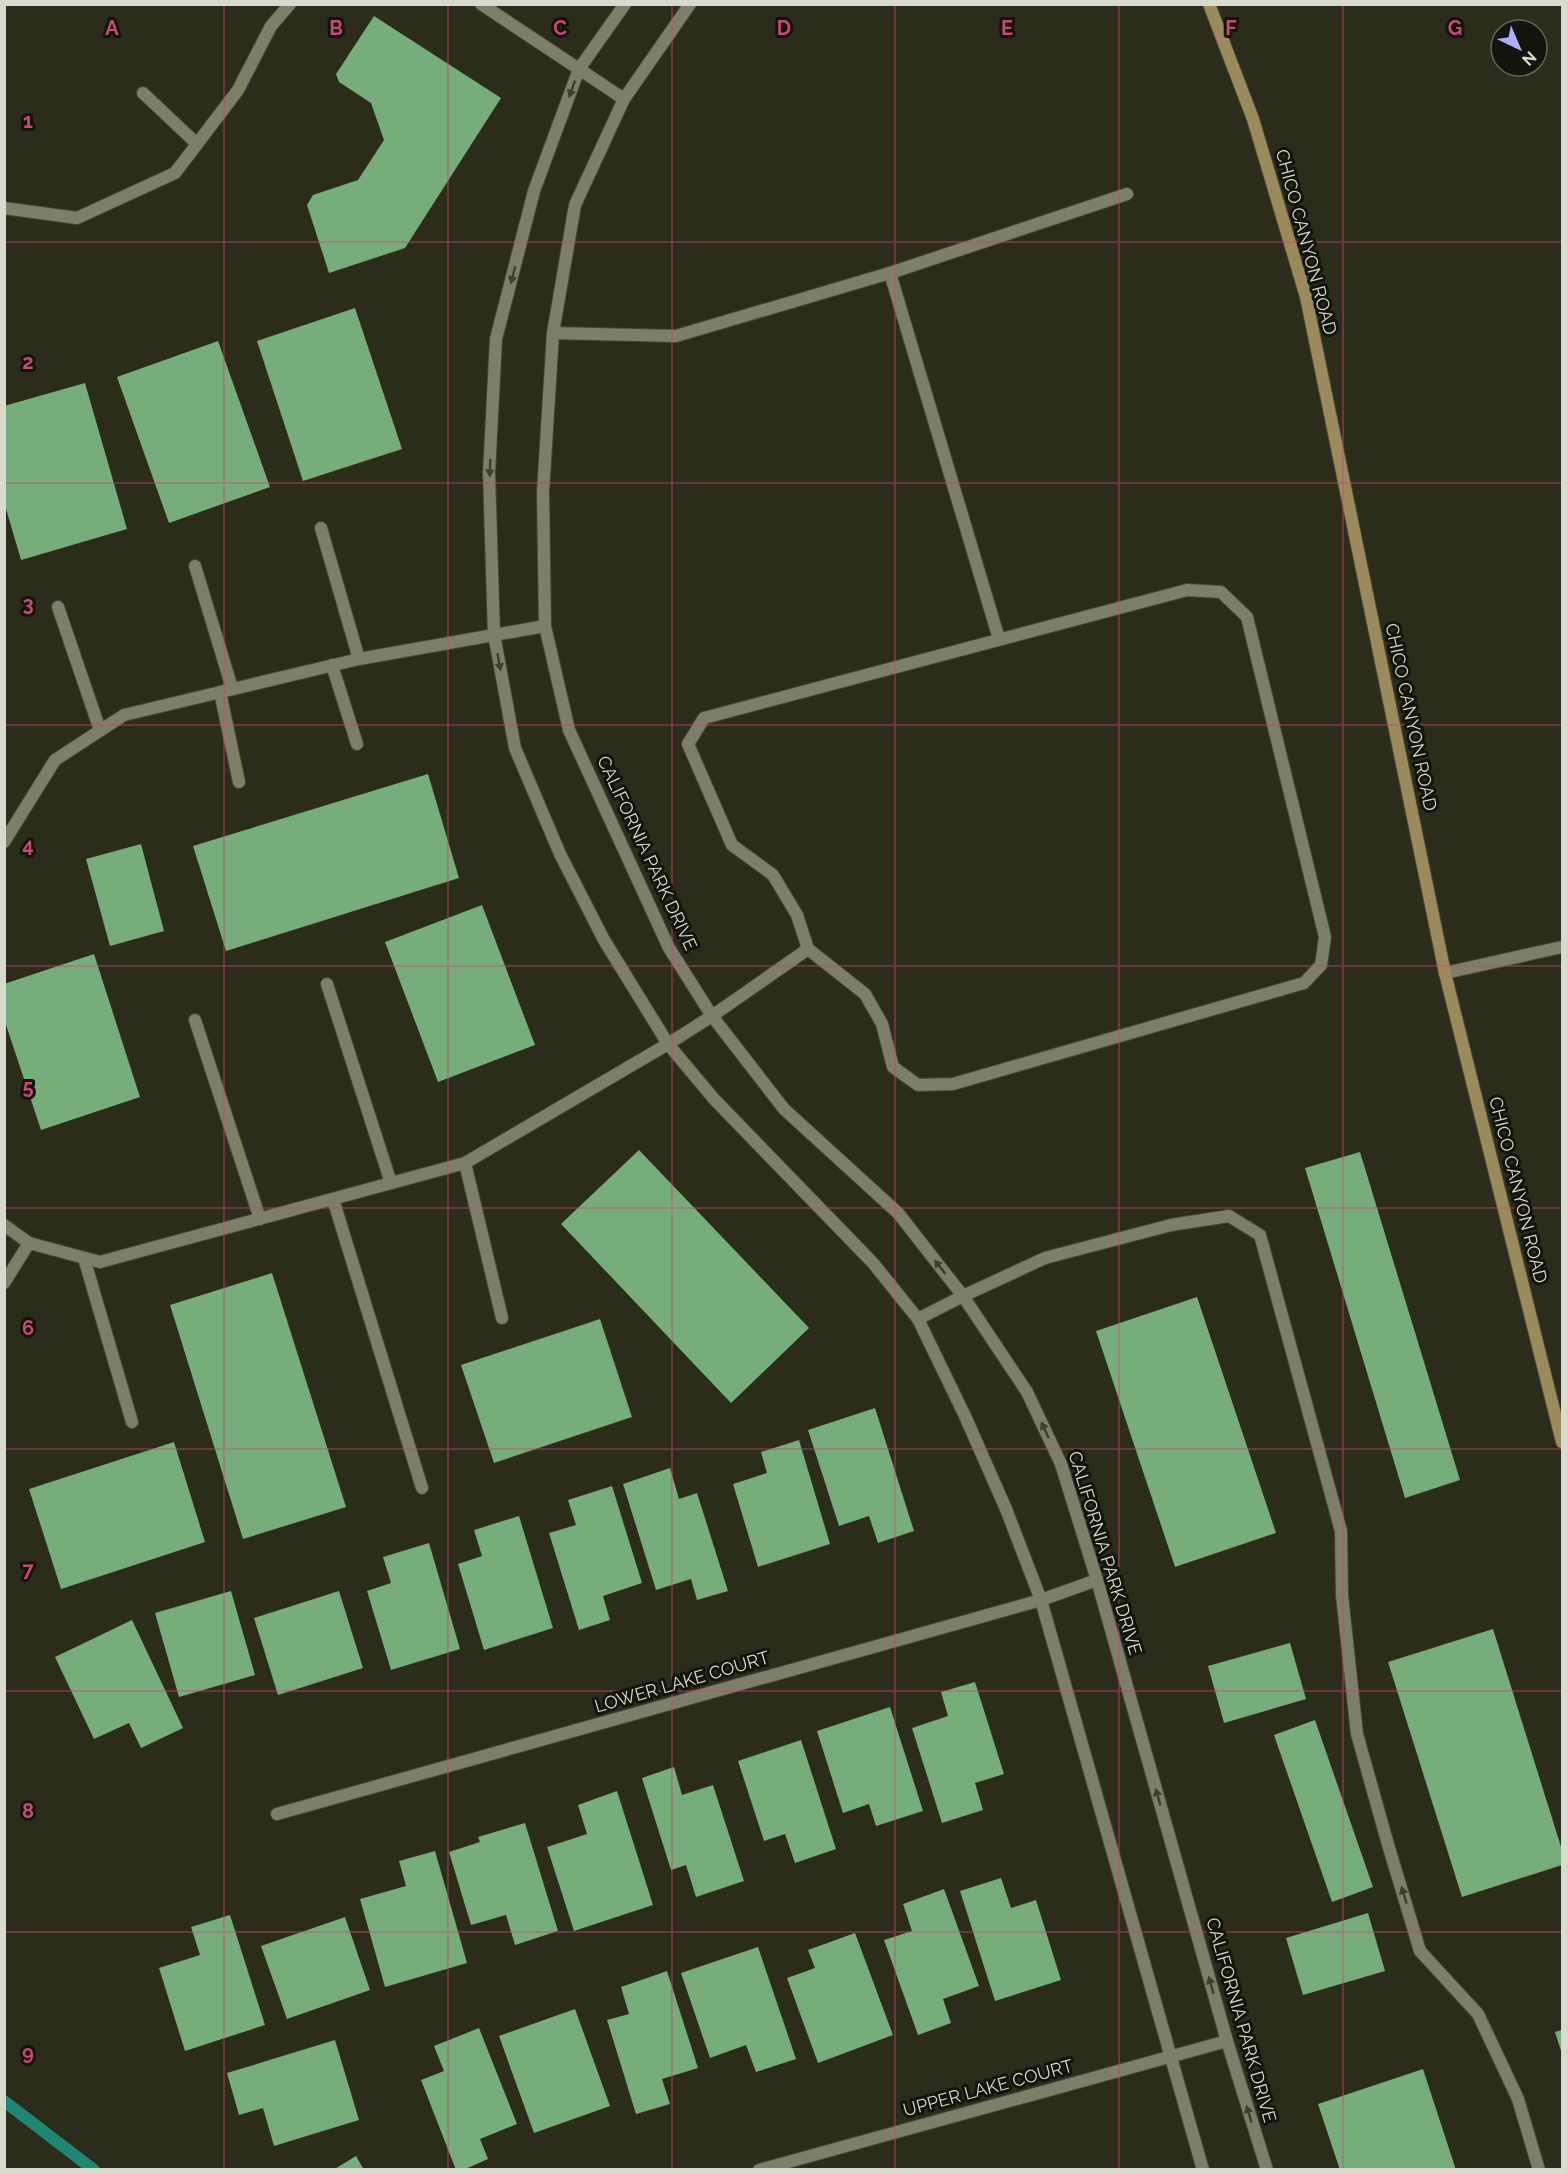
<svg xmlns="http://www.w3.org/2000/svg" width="1567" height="2174" viewBox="0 0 1567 2174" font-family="Raleway,sans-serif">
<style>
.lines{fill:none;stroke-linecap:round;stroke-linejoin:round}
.stream{stroke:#1f8575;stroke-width:12}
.building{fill:#77ad7a}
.lane-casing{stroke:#474838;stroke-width:14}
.street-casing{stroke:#474838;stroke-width:14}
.secondary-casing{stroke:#474838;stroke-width:14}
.lane{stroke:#7d7f68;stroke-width:12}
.street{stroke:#7d7f68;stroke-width:12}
.secondary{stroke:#9b8b5c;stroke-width:12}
.oneway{fill:#3d3f30}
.grid{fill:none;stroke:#c84878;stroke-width:1.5;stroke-opacity:0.55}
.labels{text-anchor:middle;stroke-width:6;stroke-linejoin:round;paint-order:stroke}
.street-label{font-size:18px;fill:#d9dace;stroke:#13140b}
.grid-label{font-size:20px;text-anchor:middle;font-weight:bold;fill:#c84878;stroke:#13140b;stroke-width:6;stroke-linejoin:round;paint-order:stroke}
</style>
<rect width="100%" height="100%" fill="#2b2c19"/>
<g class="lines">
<polyline class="stream" points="4,2101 94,2170"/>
</g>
<g class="building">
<polygon points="374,16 501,98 405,248 329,273 307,205 313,195 358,180 384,140 371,103 339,82 336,74"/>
<polygon points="355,308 402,449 303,481 257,341"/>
<polygon points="218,341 270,487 169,523 117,377"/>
<polygon points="85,383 127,529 21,560 4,502 4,406"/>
<polygon points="428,774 459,878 226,951 193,846"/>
<polygon points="141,844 164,931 110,946 86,859"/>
<polygon points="482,905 535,1045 438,1082 385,942"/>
<polygon points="94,954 140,1097 41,1130 4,1019 4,984"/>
<polygon points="639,1150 809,1328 731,1403 561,1224"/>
<polygon points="1360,1152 1460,1480 1405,1498 1305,1168"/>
<polygon points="272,1273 346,1507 243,1539 170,1305"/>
<polygon points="1197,1297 1276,1533 1175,1567 1096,1331"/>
<polygon points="600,1319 632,1417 494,1463 461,1365"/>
<polygon points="875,1408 914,1531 878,1543 869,1516 839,1526 808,1430"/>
<polygon points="799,1440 830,1544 758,1567 733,1484 767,1473 761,1452"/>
<polygon points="174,1442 205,1542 61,1589 29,1489"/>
<polygon points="670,1468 679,1499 697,1493 728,1591 697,1600 691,1579 656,1590 623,1484"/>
<polygon points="612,1486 642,1583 603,1596 610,1620 579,1630 549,1533 576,1525 568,1500"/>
<polygon points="519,1516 553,1628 484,1650 458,1564 482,1556 474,1530"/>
<polygon points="429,1543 460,1649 391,1670 367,1591 391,1583 383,1557"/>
<polygon points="231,1591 255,1675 179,1697 155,1613"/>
<polygon points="339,1591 363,1668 278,1695 254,1618"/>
<polygon points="132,1620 183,1728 141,1748 129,1723 94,1739 55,1657"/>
<polygon points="1493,1629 1562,1850 1562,1865 1462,1897 1388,1662"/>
<polygon points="1290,1643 1306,1699 1224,1723 1208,1666"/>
<polygon points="975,1682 1004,1774 975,1783 983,1810 942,1823 912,1728 948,1716 941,1692"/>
<polygon points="890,1707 923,1811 876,1826 869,1804 843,1813 817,1731"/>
<polygon points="1315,1720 1373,1887 1332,1902 1274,1735"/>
<polygon points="801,1740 836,1849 795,1863 785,1834 764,1841 738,1761"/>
<polygon points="674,1767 682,1795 713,1785 744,1881 696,1897 686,1865 671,1870 642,1778"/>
<polygon points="617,1791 653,1905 574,1931 547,1847 587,1834 578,1805"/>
<polygon points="525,1823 558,1931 515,1945 506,1915 471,1925 449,1852 480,1842 478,1837"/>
<polygon points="435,1851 467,1963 385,1987 360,1899 406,1886 399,1861"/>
<polygon points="1001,1878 1011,1908 1036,1900 1061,1980 995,2001 960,1891"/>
<polygon points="944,1889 979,1986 943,1999 951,2023 918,2035 884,1940 912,1931 903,1904"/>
<polygon points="1368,1913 1385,1971 1303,1995 1286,1938"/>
<polygon points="230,1915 265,2025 185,2051 159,1968 200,1955 191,1927"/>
<polygon points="345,1917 370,1990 287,2019 261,1946"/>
<polygon points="855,1933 893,2035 818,2063 787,1978 815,1968 808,1950"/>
<polygon points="758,1947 796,2059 756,2072 746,2045 710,2058 681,1973"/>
<polygon points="667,1971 698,2068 662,2079 670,2104 636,2114 607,2020 629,2014 621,1987"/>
<polygon points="575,2009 610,2106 534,2133 499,2036"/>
<polygon points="479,2028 517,2124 480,2139 488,2159 463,2170 456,2170 421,2080 444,2071 434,2046"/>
<polygon points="1562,2030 1562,2054 1555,2032"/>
<polygon points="335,2040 359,2120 274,2146 263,2108 239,2115 227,2073"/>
<polygon points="1423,2069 1456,2170 1340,2170 1318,2104"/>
<polygon points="356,2156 364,2170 333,2170"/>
</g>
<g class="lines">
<g class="lane-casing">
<g id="lane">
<polyline points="143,93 197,144"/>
<polyline points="321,528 359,659"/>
<polyline points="195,566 232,688"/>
<polyline points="58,607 100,730"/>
<polyline points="332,665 357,744"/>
<polyline points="220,692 239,782"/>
<polyline points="327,984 391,1183"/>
<polyline points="195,1020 260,1219"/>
<polyline points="465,1163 502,1318"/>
<polyline points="333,1199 422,1488"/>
<polyline points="84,1258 132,1422"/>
<polyline points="4,1283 29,1243"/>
<polyline points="759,2170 1227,2041"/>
</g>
</g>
<g class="street-casing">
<g id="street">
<polyline points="481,4 624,99"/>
<polyline points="625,4 579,69 534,191 496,339 489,473 494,634 515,748 560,854 604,940 668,1044 714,1099 873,1263 918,1319 965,1416 1006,1509 1041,1600 1203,2170"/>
<polyline points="690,4 624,99 575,205 553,333 543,492 545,626 569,730 669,948 712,1016 784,1109 898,1213 963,1296 1027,1392 1061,1464 1097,1580 1227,2041 1267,2170"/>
<polyline points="4,208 77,218 175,173 238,90 271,26 290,4"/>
<polyline points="890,273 999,639"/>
<polyline points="553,333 676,336 890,273 1127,194"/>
<polygon points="1187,590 1221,592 1247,617 1325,937 1321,965 1304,983 953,1084 918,1085 893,1067 882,1024 865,994 808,949 797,915 773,875 732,845 688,744 704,718"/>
<polyline points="4,842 55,760 124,715 359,659 545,626"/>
<polyline points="1445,973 1562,947"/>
<polyline points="4,1225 29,1243 100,1262 465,1163 668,1044 712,1016 808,949"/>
<polyline points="918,1319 963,1296 1045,1258 1171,1225 1229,1216 1260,1235 1341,1531 1342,1595 1357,1734 1387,1841 1420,1951 1478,2014 1518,2099 1539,2170"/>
<polyline points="277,1814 1041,1600 1097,1580"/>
</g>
</g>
<g class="secondary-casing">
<polyline id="secondary" points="1209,4 1253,119 1306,297 1445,973 1562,1442"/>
</g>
<use href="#lane" class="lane"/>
<use href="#street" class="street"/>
<use href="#secondary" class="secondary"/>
</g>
<defs><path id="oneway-solid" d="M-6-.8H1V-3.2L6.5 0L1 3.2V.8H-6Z" transform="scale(1.5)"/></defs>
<g class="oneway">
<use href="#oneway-solid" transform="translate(572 89) rotate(110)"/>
<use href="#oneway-solid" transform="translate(513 275) rotate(104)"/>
<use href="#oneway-solid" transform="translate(490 468) rotate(92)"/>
<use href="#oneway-solid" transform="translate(499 662) rotate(80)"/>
<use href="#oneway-solid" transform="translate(940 1267) rotate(-129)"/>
<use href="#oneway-solid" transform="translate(1045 1430) rotate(-115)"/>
<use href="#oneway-solid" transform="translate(1158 1797) rotate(-106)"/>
<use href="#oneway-solid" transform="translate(1404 1895) rotate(-107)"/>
<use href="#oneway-solid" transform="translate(1211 1985) rotate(-106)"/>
<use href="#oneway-solid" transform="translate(1249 2114) rotate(-107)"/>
</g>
<path class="grid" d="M224 4V2170M448 4V2170M672 4V2170M895 4V2170M1119 4V2170M1343 4V2170M4 242H1562M4 483H1562M4 725H1562M4 966H1562M4 1208H1562M4 1449H1562M4 1691H1562M4 1932H1562"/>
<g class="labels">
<g class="street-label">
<text transform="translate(1306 242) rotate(75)" y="6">CHICO CANYON ROAD</text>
<text transform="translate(1411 717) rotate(78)" y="6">CHICO CANYON ROAD</text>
<text transform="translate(647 853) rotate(65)" y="6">CALIFORNIA PARK DRIVE</text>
<text transform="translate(1518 1190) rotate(76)" y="6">CHICO CANYON ROAD</text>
<text transform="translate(1105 1553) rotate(73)" y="6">CALIFORNIA PARK DRIVE</text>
<text transform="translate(682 1682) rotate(-16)" y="6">LOWER LAKE COURT</text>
<text transform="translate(1241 2020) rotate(74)" y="6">CALIFORNIA PARK DRIVE</text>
<text transform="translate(988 2088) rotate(-15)" y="6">UPPER LAKE COURT</text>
</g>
</g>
<g class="grid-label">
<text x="112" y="35">A</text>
<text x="336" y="35">B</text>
<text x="560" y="35">C</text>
<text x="784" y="35">D</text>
<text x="1007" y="35">E</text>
<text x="1231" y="35">F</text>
<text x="1455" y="35">G</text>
<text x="28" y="128">1</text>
<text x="28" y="369">2</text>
<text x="28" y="611">3</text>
<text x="28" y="852">4</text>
<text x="28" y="1094">5</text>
<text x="28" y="1335">6</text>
<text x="28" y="1577">7</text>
<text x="28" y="1818">8</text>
<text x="28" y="2060">9</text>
</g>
<rect width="1567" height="2174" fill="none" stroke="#d9dace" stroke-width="12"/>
<g transform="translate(1519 48) rotate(136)"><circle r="28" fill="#13140b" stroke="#626359" stroke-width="1.5"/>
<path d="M0-4.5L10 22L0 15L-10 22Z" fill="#adaffb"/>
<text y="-9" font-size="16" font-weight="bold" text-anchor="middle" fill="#d9dace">N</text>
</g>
</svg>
